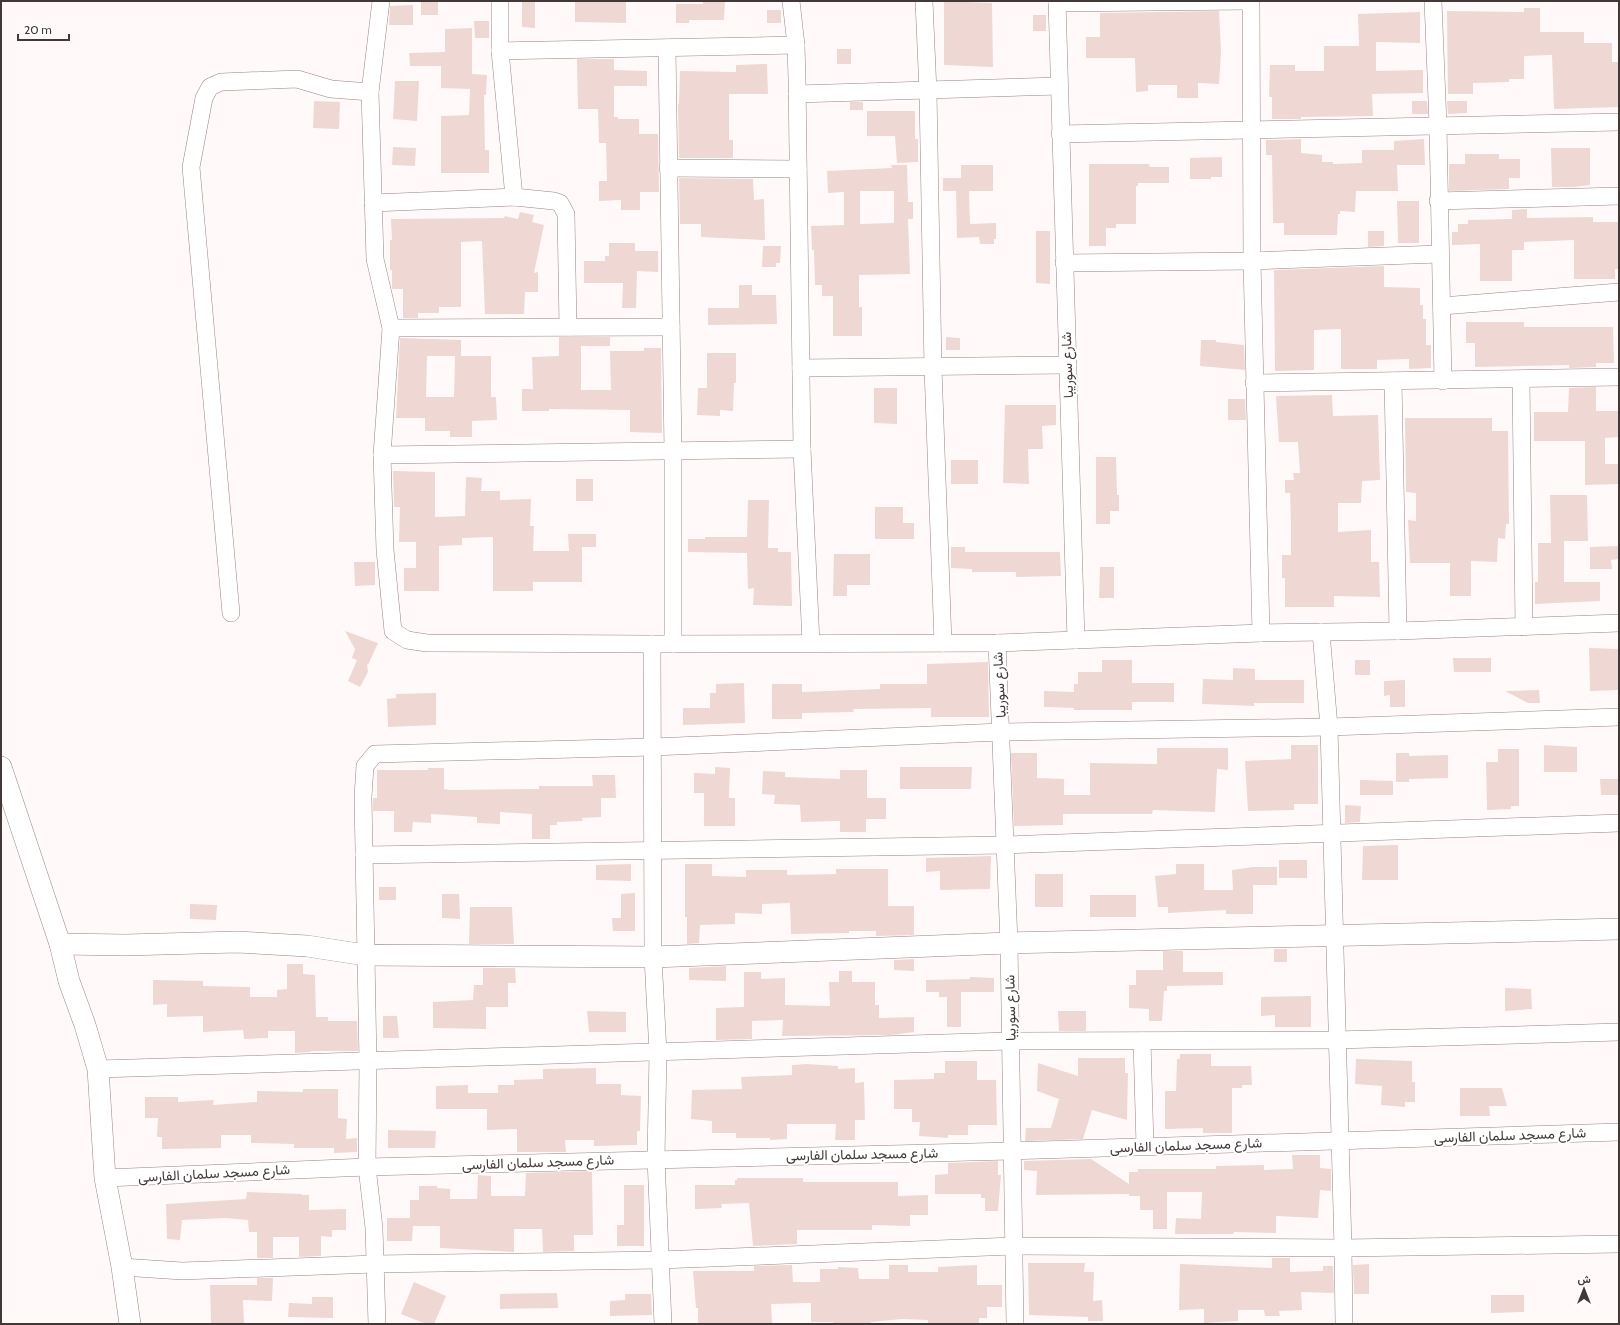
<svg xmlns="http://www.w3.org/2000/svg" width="1620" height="1325" viewBox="0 0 1620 1325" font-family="Cabin,Vazirmatn,sans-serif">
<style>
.building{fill:#efd7d4;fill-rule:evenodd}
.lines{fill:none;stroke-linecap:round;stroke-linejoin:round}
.minor-casing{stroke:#9a8481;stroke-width:18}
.tertiary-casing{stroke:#9a8481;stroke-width:22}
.minor{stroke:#fff;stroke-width:17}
.tertiary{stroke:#fff;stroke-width:21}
.labels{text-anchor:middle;stroke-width:4;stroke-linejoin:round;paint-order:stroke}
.street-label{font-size:14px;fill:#413837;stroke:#fff}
</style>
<rect width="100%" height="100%" fill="#fffaf9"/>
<g class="building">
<polygon points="438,1 438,15 421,15 421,2"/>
<polygon points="522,1 535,1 535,28 522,27"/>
<polygon points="575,1 626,1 626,23 575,22"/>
<polygon points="703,1 725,1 724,20 689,20 689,23 676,23 676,4 703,4"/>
<polygon points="944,1 992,3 993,67 944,65"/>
<polygon points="413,5 413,25 389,25 390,6"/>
<polygon points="1524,8 1540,8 1540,32 1584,32 1584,43 1612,43 1612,62 1619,62 1619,107 1554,109 1552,55 1524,56 1524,79 1509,79 1509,82 1473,83 1473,94 1448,94 1447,11 1524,12"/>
<rect x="767" y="10" width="14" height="13"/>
<polygon points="1219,11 1221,52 1219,84 1198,83 1198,98 1177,98 1177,85 1148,85 1148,91 1136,92 1135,58 1086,58 1086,37 1100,37 1100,13"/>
<polygon points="1420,12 1420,43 1376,42 1376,71 1423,70 1423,93 1372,94 1373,116 1301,117 1301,119 1272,119 1272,97 1269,97 1270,65 1295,65 1295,71 1324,71 1324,46 1359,46 1358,14"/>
<rect x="1033" y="15" width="13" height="16"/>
<polygon points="474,21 489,21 489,38 475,38"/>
<polygon points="472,28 472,74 487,75 486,95 484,95 485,150 489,150 489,173 441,173 441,116 469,115 470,89 441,88 441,66 410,66 409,53 445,52 445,29"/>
<rect x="837" y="49" width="14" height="15"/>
<polygon points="577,59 614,59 614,70 647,71 647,86 614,86 614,117 618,117 618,119 639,119 639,134 658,134 659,192 640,192 640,210 621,210 621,200 599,201 599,181 607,181 606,143 599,143 598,109 578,109"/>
<polygon points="767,64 768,94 729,94 729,140 733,140 733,158 679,158 678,104 679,104 680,71 736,72 736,65"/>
<polygon points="395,81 419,81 417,121 393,119"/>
<polygon points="314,101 340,102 339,129 313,128"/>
<polygon points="1412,101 1427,101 1428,114 1412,114"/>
<polygon points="1447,101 1467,101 1467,113 1448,114"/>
<rect x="850" y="102" width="13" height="8"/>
<polygon points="867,111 915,111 915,139 918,139 918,162 897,163 895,136 867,136"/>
<polygon points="1301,139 1301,153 1322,155 1322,162 1333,162 1333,164 1362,163 1362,150 1394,150 1394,141 1424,139 1425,165 1397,165 1398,191 1356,191 1355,212 1340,211 1340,214 1338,214 1337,235 1284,235 1284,223 1273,223 1272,155 1266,155 1266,140"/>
<polygon points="393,147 416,148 415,166 392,165"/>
<polygon points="1551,148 1590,148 1590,185 1574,187 1552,187"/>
<polygon points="1465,154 1499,154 1499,159 1520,159 1520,178 1509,178 1509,189 1449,191 1449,164 1465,164"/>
<polygon points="1222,157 1222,177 1211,177 1211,179 1190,179 1190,158"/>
<polygon points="1089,164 1149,164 1150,167 1169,167 1169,183 1138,183 1138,186 1136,186 1136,224 1116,224 1116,228 1106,228 1106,246 1089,246"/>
<path d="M891 165H907L908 202H913V219H908L910 274 859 275V307H862V336H833V296H822V285H815L814 250H812L811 226 844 225V192L828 193 827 171 892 168ZM860 191H894V223L860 224Z"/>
<polygon points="961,165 993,165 993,191 969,191 970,224 996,223 996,239 994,239 994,244 980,244 979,237 957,238 956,191 943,191 943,178 961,178"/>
<polygon points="679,178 753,179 754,200 764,199 765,240 701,237 701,224 680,224"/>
<polygon points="1397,201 1419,201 1419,243 1398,243"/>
<polygon points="1527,209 1527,218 1593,217 1593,222 1619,222 1619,269 1615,269 1615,279 1574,279 1574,240 1524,242 1524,250 1512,250 1512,281 1480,281 1480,244 1452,245 1452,232 1458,232 1458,224 1468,224 1468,220 1512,219 1512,210"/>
<polygon points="520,212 534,215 532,222 544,225 534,273 538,272 538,292 525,292 524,314 485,314 482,241 461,242 461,307 439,307 439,313 418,313 418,318 403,318 403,289 392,289 392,270 390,270 390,240 392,240 391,219 504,218 505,216 518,219"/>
<polygon points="1036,231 1050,231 1050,284 1036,283"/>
<polygon points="1368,231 1384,231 1384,246 1368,247"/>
<polygon points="609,243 635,243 635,251 658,251 658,272 637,271 636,308 622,308 623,283 584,283 584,261 605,261 605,256 609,256"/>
<polygon points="763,246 781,246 780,263 776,263 776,267 762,267"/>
<polygon points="1384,266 1384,287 1420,288 1420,305 1423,305 1423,319 1426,319 1426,345 1431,345 1431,368 1409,369 1409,359 1377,360 1377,369 1341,369 1341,329 1314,330 1314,370 1275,371 1274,270"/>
<polygon points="739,285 752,285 752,295 776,295 777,324 708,325 708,308 739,308"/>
<polygon points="1466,322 1524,322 1524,327 1613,327 1614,363 1596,363 1596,367 1569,368 1569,365 1475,367 1475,343 1466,343"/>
<polygon points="559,337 610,337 610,346 581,346 581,390 611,390 610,351 644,351 644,348 661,348 662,433 630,432 630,410 549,409 549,411 522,411 522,389 533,389 532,357 559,356"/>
<polygon points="946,337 960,338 960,350 946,350"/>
<path d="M400 338 461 340V356H491V397H496L497 420 472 421V437H450V431H425V418H396ZM427 356H455L454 397H426Z"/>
<polygon points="1201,340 1216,340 1216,342 1244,345 1245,370 1200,366"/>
<polygon points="707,353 736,353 736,383 734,383 733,411 720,410 720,416 697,415 698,388 707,388"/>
<polygon points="1596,387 1596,411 1619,411 1619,437 1605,438 1605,464 1619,464 1619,484 1585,485 1585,441 1534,441 1534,412 1568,412 1569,388"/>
<polygon points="874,388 897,388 897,424 874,423"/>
<polygon points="1332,395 1333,416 1378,415 1380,480 1362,481 1361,503 1338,503 1338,532 1371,530 1371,562 1379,562 1380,597 1334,596 1334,607 1285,607 1285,578 1282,578 1282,555 1291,555 1291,524 1290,493 1285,493 1285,480 1294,480 1293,473 1300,473 1298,442 1279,442 1276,396"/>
<polygon points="1228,399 1245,399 1246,420 1228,420"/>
<polygon points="1005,405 1056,405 1056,425 1042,426 1043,449 1028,449 1029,484 1003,483"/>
<polygon points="1405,418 1492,418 1492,431 1508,431 1509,524 1506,524 1505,539 1498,538 1497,562 1471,561 1471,596 1450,596 1450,563 1410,563 1408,520 1416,521 1416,493 1406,492"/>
<polygon points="1096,457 1116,457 1117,495 1119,495 1119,511 1110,511 1110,524 1096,524"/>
<rect x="951" y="460" width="27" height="24"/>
<polygon points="393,471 435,472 435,517 465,516 466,477 482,478 481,491 500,491 500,500 531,499 530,526 534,526 533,551 569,551 568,534 596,534 596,547 582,547 582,582 533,582 533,591 493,591 493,537 462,538 462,545 439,546 439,591 404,591 404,568 416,568 416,542 399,542 400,507 394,507"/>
<rect x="576" y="479" width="17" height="22"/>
<polygon points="1550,495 1587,495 1588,541 1564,541 1564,582 1600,582 1600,601 1535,604 1535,582 1538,582 1538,543 1551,543"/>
<polygon points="748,500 769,500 768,548 778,548 778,552 791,552 792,606 753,605 754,588 748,589 747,553 688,552 688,539 705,539 705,537 747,537"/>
<polygon points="875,507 903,507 903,523 914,523 914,539 875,539"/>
<polygon points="1619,546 1619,559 1611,560 1612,569 1590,569 1590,547"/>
<polygon points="951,547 965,547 965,552 1060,552 1061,576 1016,577 1016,572 972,572 972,569 951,568"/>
<polygon points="834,554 870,554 870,585 847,585 847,596 833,596"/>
<polygon points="354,562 375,562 375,585 355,586"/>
<polygon points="1100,567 1114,567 1114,598 1099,598"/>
<polygon points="345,631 378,643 368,665 367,664 368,672 360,687 348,681 357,660 352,658 355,649"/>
<polygon points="1589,648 1619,649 1619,690 1590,691"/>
<polygon points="1453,658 1491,658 1491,672 1454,672"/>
<polygon points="1102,660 1132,660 1132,683 1174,683 1174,702 1132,702 1132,710 1074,710 1074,708 1044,707 1044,691 1074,692 1074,684 1078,684 1078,672 1102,672"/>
<rect x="1355" y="660" width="15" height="15"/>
<polygon points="988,662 989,717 931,717 931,708 853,709 854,712 802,713 802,719 772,719 772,684 802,684 802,692 880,689 880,684 927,684 927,664"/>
<polygon points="1233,668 1255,669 1255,680 1304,680 1304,703 1254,703 1254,706 1202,704 1203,679 1233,680"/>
<polygon points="1405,680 1405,707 1390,707 1390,695 1384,696 1384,681"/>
<polygon points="744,683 745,723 683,725 683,708 710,708 710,693 716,693 716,684"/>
<polygon points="1539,690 1540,703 1528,703 1505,691"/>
<polygon points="436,693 436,725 388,727 387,699 396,698 396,694"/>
<polygon points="1291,745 1318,745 1318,804 1294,804 1294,810 1248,811 1245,761 1291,759"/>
<polygon points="1544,745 1577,747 1577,772 1544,772"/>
<polygon points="1157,748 1228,748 1228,770 1217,769 1215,812 1153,810 1152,814 1063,814 1063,825 1014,826 1011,753 1037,753 1037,778 1064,779 1064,795 1090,795 1090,763 1157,764"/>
<polygon points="1498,749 1519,749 1519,806 1511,806 1511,809 1487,810 1486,762 1498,762"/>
<polygon points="1396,753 1409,753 1409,756 1448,755 1448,778 1409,779 1409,782 1396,782"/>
<polygon points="715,767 730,768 729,798 735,798 735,826 704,826 704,793 694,793 694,773 715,774"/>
<polygon points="900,767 972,767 971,789 900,789"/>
<polygon points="428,768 444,768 444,789 450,790 539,789 539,786 593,786 592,775 615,775 616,798 601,798 601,817 582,818 583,821 557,822 557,825 550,825 550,839 532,839 532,814 500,812 500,824 477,823 477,817 431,814 431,823 413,822 412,832 394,832 394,811 373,811 373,798 377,798 377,770 428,770"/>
<polygon points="840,770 867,770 867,798 886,798 886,819 866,819 866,832 840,832 840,821 801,822 800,805 774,804 775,795 762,794 763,771 785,772 785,777 840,779"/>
<polygon points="1600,779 1619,779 1619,795 1601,795"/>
<polygon points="1360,780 1393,781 1393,795 1360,795"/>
<polygon points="1345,805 1361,806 1360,822 1345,823"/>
<polygon points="1398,845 1398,880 1362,880 1363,846"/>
<polygon points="991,856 990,889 940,890 940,871 926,872 926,858"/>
<rect x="1279" y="860" width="28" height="18"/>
<polygon points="631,864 631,881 596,880 596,865"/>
<polygon points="685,864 712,864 712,876 746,877 746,870 787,870 787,875 836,874 836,869 888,869 888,906 914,906 914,935 876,936 876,931 849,931 849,933 791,934 790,903 762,904 762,914 735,913 735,924 700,925 699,943 687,944 687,917 685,917"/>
<polygon points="1176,864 1204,864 1204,890 1233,890 1232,870 1253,867 1277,867 1277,885 1253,885 1253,914 1226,914 1226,910 1168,913 1168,907 1158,907 1155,876 1176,874"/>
<rect x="1035" y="874" width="28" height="33"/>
<rect x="379" y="887" width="17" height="13"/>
<polygon points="635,893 635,931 613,931 612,918 621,918 621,894"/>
<polygon points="442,894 459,894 460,919 442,918"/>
<rect x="1090" y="895" width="46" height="22"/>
<polygon points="190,904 217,905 216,920 190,919"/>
<polygon points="470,907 512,907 514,944 469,944"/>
<rect x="1274" y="949" width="13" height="13"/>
<polygon points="1163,951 1183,951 1183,972 1223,972 1223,985 1167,986 1167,991 1164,991 1162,1021 1149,1021 1149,1009 1129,1008 1129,985 1136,985 1136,970 1163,970"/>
<polygon points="914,959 914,971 894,970 894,960"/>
<polygon points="287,964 303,964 303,974 315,975 316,1017 328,1017 328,1021 357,1021 358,1051 311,1051 311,1052 295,1053 295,1031 268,1031 268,1038 244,1039 243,1030 203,1032 203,1016 167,1017 167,1004 153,1005 153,980 203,981 203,986 250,987 250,997 277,997 277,990 287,989"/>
<polygon points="726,966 726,981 689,980 689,968"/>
<polygon points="483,968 515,968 516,983 508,983 508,1007 486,1007 486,1029 433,1028 433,1002 473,1000 474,985 483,985"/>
<polygon points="839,971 852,971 852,982 875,982 875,1005 879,1005 879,1018 914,1017 914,1032 891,1035 782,1036 783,1020 752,1021 752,1039 716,1040 716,1008 744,1007 744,972 761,972 761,979 785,978 785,1005 830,1006 829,982 839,982"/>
<polygon points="970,977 994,978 994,992 961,992 961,1027 947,1027 947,997 939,997 939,992 926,992 926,980 970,979"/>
<polygon points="1505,988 1531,989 1532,1009 1505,1011"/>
<polygon points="1311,996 1311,1027 1275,1027 1275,1015 1261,1016 1261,997"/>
<polygon points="587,1011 626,1012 626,1032 589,1032"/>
<polygon points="1058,1011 1086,1011 1086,1031 1059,1031"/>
<polygon points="383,1016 397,1016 399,1038 383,1038"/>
<polygon points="1180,1054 1211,1054 1211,1066 1251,1066 1252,1085 1242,1085 1242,1088 1232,1088 1232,1133 1203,1133 1203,1128 1165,1129 1165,1091 1176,1091 1177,1059 1180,1059"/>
<polygon points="1078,1058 1125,1058 1125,1073 1128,1073 1127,1120 1092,1110 1083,1139 1025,1141 1026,1128 1051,1128 1059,1099 1037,1091 1038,1063 1078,1076"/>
<polygon points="1356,1059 1412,1061 1412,1082 1415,1082 1415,1102 1405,1102 1405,1107 1381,1105 1382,1086 1355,1084"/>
<polygon points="945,1061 977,1061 977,1080 996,1080 997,1125 968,1125 968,1135 948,1135 948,1138 919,1136 920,1122 912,1122 912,1109 894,1109 894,1080 934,1079 934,1073 945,1073"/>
<polygon points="807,1064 838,1066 838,1069 855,1068 855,1083 864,1082 865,1120 855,1120 855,1140 835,1140 836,1124 787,1124 787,1139 770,1140 770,1138 736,1138 736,1133 712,1133 712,1121 691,1119 692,1090 742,1089 741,1077 792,1075 792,1065"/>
<polygon points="596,1068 596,1084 621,1084 621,1095 641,1096 640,1131 637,1131 637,1145 594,1146 594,1140 565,1140 566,1152 517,1152 517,1129 487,1130 487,1109 436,1109 436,1086 468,1085 468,1093 498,1093 498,1085 514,1085 514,1080 543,1079 543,1069"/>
<polygon points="1460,1088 1502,1088 1507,1106 1489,1106 1490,1116 1460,1116"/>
<polygon points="303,1089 338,1089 338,1118 347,1119 346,1139 357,1138 357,1152 334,1153 334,1148 294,1148 294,1144 251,1143 251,1135 221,1135 221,1148 162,1149 162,1137 157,1137 158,1118 145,1118 145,1097 178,1097 178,1102 214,1100 213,1105 257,1102 257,1091 303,1092"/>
<polygon points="388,1130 436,1131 435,1148 388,1148"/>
<polygon points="1292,1155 1320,1155 1320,1168 1331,1169 1331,1191 1320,1190 1318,1218 1276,1216 1276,1233 1234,1232 1233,1234 1175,1234 1176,1218 1201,1219 1202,1192 1167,1192 1167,1229 1153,1229 1153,1210 1140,1210 1140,1196 1129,1196 1129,1194 1036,1195 1037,1171 1024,1170 1024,1161 1091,1159 1129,1184 1129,1172 1138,1172 1138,1169 1216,1169 1216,1166 1264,1165 1264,1170 1293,1169"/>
<polygon points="998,1161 998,1175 1001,1175 998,1211 985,1211 985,1198 981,1198 981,1194 935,1194 935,1175 948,1174 948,1163"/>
<polygon points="592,1171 593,1235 574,1235 574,1251 543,1252 542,1229 514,1229 514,1252 440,1248 440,1226 413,1226 412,1241 387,1241 387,1218 410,1218 410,1200 419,1200 419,1186 437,1186 437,1188 450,1189 450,1199 477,1199 478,1175 491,1176 491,1196 525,1196 526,1173"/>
<polygon points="737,1178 803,1178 803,1182 898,1182 898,1196 928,1195 928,1215 910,1215 910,1226 872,1225 872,1230 797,1230 797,1244 753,1246 749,1203 721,1204 722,1208 695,1209 695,1185 735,1185 735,1180 737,1180"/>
<polygon points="624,1185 644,1185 644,1246 617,1246 617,1225 624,1225"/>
<polygon points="247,1192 302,1194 302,1195 309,1195 309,1210 346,1209 346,1230 332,1230 332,1237 321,1236 321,1256 299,1257 299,1237 273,1237 273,1258 257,1258 257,1232 249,1232 248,1220 226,1218 182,1220 180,1240 167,1239 166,1204 246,1199"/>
<polygon points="1272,1258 1290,1258 1290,1272 1323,1271 1323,1266 1333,1266 1334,1293 1301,1292 1302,1310 1279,1311 1280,1316 1265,1316 1264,1310 1238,1310 1238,1321 1204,1323 1204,1309 1179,1310 1180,1264 1272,1268"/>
<polygon points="1028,1263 1085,1263 1084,1272 1094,1272 1093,1301 1102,1300 1103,1321 1088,1321 1088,1317 1029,1315"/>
<polygon points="1369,1264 1369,1294 1354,1294 1353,1265"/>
<polygon points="792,1265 793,1282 820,1282 820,1269 838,1269 838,1267 858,1268 859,1279 889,1279 889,1265 908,1265 908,1272 938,1272 938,1267 977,1265 977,1285 1002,1285 1002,1307 987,1307 987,1318 979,1318 979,1324 928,1323 928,1320 902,1319 871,1322 871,1324 833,1324 833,1322 811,1322 811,1303 771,1304 772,1324 698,1324 698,1308 696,1308 693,1271 754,1271 754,1266"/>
<polygon points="257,1278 273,1278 272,1301 243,1300 244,1323 211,1323 210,1285 257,1285"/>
<polygon points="414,1282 446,1296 434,1324 426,1324 401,1314"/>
<polygon points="557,1293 558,1308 500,1309 500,1294"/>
<polygon points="625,1294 651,1294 652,1315 610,1316 610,1301 625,1300"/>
<polygon points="1491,1295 1524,1295 1524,1312 1491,1313"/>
<polygon points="312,1297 333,1297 333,1318 288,1317 289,1303 312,1304"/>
</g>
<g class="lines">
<g class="minor-casing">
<g id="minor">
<polyline points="381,1 370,92 375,259 391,328 382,455 385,550 393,631 407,640 427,643 652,644 997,643 1261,633 1398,631 1619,623"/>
<polyline points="500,1 500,51 514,197"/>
<polyline points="791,1 796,45 797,79 802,449 811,643"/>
<polyline points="924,1 928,92 933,368 943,643"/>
<polyline points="1057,1 1076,640"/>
<polyline points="1251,1 1252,261 1261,633"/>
<polyline points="1433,1 1438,125 1443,381"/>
<polyline points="1057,3 1248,1"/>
<polyline points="667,48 673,451 673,644"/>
<polyline points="500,51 796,45"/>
<polyline points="797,94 1059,86"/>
<polyline points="1060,134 1619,122"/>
<polyline points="668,168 798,169"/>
<polyline points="1438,201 1619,196"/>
<polyline points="373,203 514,197 554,201 560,203 566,214 568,327"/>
<polyline points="1064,263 1252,261 1439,254"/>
<polyline points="1442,306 1619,292"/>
<polyline points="391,328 671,327"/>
<polyline points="801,368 1068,365"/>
<polyline points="1521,380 1524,627"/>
<polyline points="1393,381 1398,631"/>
<polyline points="1254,383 1619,377"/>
<polyline points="382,455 802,449"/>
<polyline points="231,613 191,167 204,98 210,87 221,82 297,79 331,89 370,92"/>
<polyline points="1321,632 1329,727 1343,1248 1344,1324"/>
<polyline points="997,643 1009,943 1015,1324"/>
<polyline points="652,644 653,957 658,1053 656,1158 663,1324"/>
<polyline points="364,855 1005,845 1619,823"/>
<polyline points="1142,1041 1145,1146"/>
<polyline points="98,1069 1010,1041 1336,1040 1619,1032"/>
<polyline points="105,1178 367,1167 1011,1151 1619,1132"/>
<polyline points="122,1267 182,1271 375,1264 660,1260 1013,1246 1343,1248 1619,1244"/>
<polyline points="377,1324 374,1228 367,1167 368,1062 363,797 365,766 375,754 653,747 1001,732 1329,727 1619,717"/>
</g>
</g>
<g class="tertiary-casing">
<g id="tertiary">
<polyline points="1,767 60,944 69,981 85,1025 98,1069 105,1178 122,1267 130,1324"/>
<polyline points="60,944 125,945 237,942 307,946 365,955 653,957 1009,943 1619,929"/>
</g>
</g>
<use href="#minor" class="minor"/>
<use href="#tertiary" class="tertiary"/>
</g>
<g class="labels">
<g class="street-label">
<text transform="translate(1067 365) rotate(-92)" y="5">شارع سوريبا</text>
<text transform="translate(999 685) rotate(-93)" y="5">شارع سوريبا</text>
<text transform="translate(1010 1008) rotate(-91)" y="5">شارع سوريبا</text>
<text transform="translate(1510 1135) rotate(-2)" y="5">شارع مسجد سلمان الفارسى</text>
<text transform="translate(1186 1145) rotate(-2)" y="5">شارع مسجد سلمان الفارسى</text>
<text transform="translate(862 1154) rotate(-1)" y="5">شارع مسجد سلمان الفارسى</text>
<text transform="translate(538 1162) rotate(-2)" y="5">شارع مسجد سلمان الفارسى</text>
<text transform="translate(214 1173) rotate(-3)" y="5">شارع مسجد سلمان الفارسى</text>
</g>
</g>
<rect width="1620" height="1325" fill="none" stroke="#413837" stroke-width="4"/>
<g transform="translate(1584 1289)" stroke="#ffffff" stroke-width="3" paint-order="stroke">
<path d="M0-3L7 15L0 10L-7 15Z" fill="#413837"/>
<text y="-6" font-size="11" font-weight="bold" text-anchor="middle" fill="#413837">ش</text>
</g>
<path d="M18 34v6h51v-6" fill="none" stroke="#413837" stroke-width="2"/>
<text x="24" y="34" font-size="12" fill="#413837" stroke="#ffffff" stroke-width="3" paint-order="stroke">20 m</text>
</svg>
